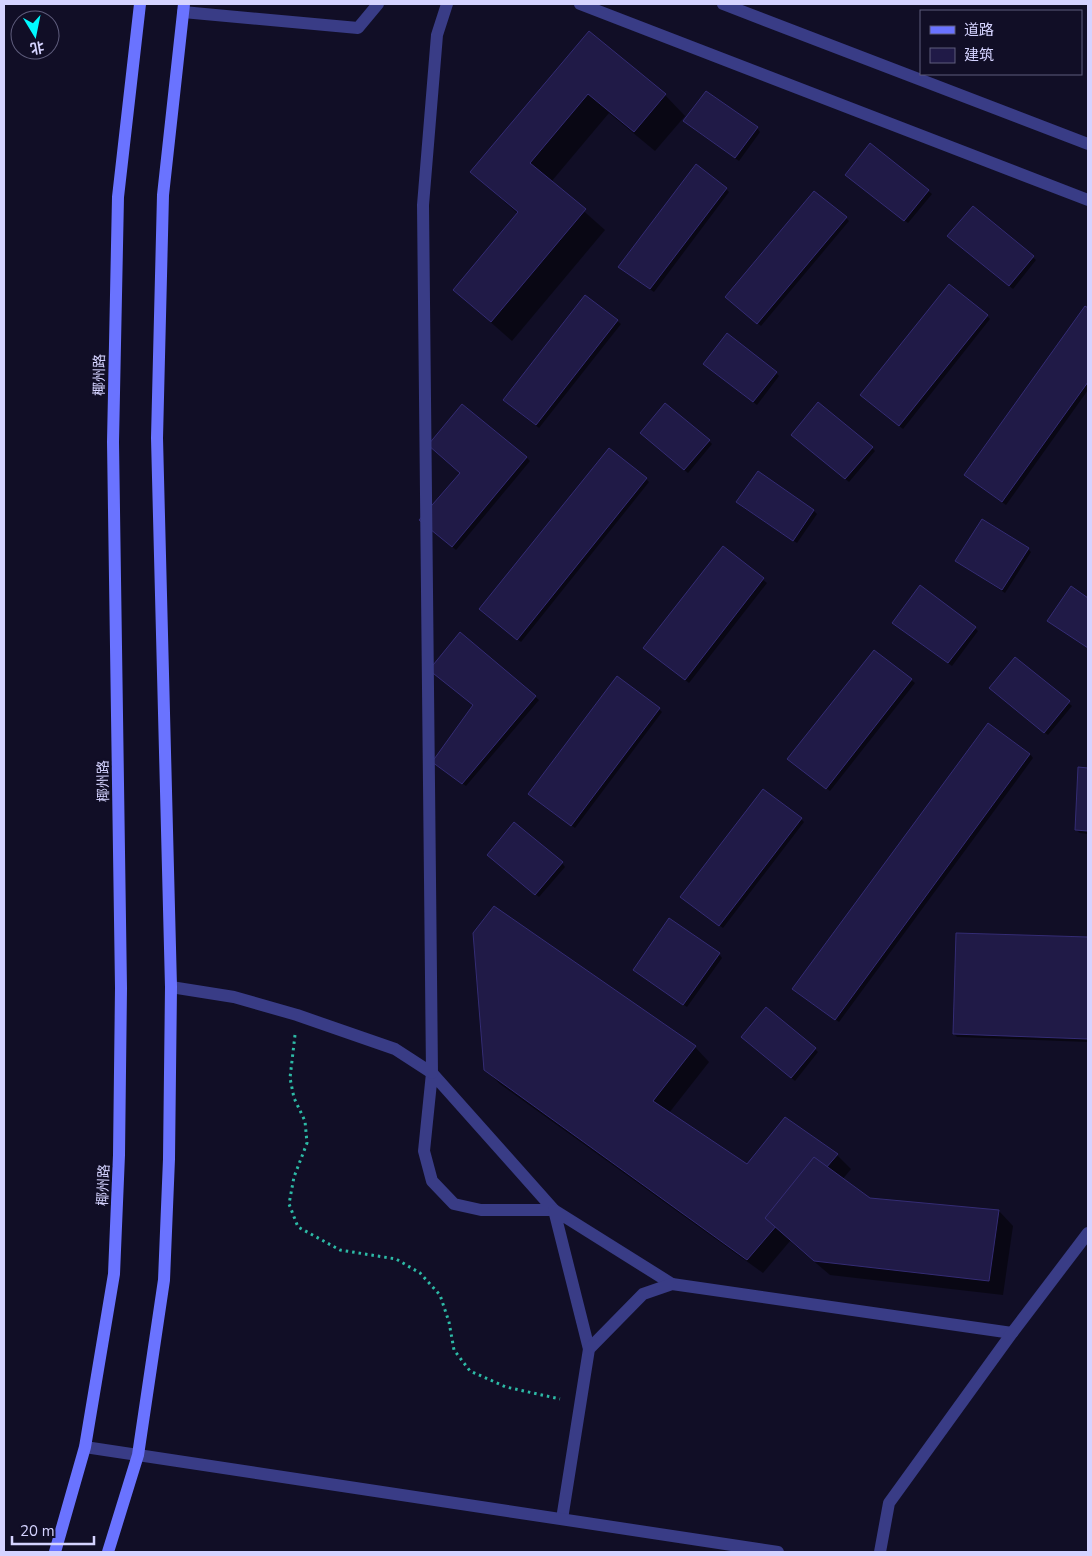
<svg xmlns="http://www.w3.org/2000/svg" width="1092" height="1556" viewBox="0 0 1092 1556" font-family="'Nunito Sans','Noto Sans SC',sans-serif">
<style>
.shadow{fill:#0007}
.building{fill:#201a47;stroke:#342c74}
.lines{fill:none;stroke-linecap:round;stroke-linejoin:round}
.path{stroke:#2dbaa6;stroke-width:3;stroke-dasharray:2.5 4;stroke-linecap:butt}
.service{stroke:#393c86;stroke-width:12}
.minor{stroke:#393c86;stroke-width:12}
.tertiary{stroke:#393c86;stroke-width:12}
.secondary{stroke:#6a73ff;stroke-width:12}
.labels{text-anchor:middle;stroke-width:4.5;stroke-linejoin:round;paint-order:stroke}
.street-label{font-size:14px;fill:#d5d3ff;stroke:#110e26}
</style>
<rect width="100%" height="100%" fill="#110e26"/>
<g class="shadow">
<polygon points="589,32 665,95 685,116 655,151 609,113 551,182 605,230 512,341 454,290 518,214 472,172"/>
<polygon points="688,125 757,128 760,132 739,161"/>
<polygon points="850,178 928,191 932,194 908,223"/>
<polygon points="726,189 729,192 654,292 623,270"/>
<polygon points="973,207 1036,260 1013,289 952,239"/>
<polygon points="846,218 849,221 761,326 730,300"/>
<polygon points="1085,308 1088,310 1088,390 1006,505 965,475"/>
<polygon points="987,316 990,319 903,429 865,399"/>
<polygon points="617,321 621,324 539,428 504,400"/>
<polygon points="708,367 776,373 779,376 757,405"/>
<polygon points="645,436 709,441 712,444 688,473"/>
<polygon points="796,438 872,448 875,451 849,482"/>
<polygon points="526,457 530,461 456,550 424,523"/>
<polygon points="646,479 649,482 521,642 484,612"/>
<polygon points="741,506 814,511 817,514 797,543"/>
<polygon points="723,548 767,583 689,683 648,651"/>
<polygon points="1028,549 1031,552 1005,593 956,561"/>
<polygon points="897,626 975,628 978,631 952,666"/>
<polygon points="460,634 539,700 466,786 437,765 474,705"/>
<polygon points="874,651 915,683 830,791 792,762"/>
<polygon points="1016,658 1072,706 1048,735 994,691"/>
<polygon points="659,709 662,712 575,828 533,797"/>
<polygon points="1030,754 1033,758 839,1022 797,992"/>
<polygon points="1079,769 1088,769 1088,834 1080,833 1076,830"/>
<polygon points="801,819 804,822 723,928 685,900"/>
<polygon points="492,858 562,863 565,867 539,897"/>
<polygon points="957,934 1088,939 1088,1042 957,1037 954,1034"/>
<polygon points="719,954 722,958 687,1007 638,973"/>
<polygon points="746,1040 815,1049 818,1052 795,1081"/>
<polygon points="695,1047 709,1062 669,1113 747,1165 837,1155 851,1169 842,1180 869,1199 999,1211 1013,1226 1003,1295 830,1275 790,1241 763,1273 500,1084 485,1069"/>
</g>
<g class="building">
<polygon points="589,31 666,94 634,132 588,94 530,163 586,209 491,322 453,290 518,212 470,172"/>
<polygon points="706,91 758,127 735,158 683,121"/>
<polygon points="870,143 929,190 904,221 845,175"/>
<polygon points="696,164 727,188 650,289 618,267"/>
<polygon points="814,191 847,217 757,324 725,297"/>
<polygon points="973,206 1034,256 1009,286 947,236"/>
<polygon points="949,284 988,315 899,426 860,395"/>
<polygon points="585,295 618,320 536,425 503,400"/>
<polygon points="1085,306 1088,308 1088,382 1002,502 964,475"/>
<polygon points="727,333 777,372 753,402 703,364"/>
<polygon points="818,402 873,447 845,479 791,435"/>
<polygon points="665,403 710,440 684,470 640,433"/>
<polygon points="462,404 527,457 452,547 419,520 460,473 428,445"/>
<polygon points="609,448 647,478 517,640 479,609"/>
<polygon points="758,471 814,510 793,541 736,502"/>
<polygon points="982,519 1029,548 1002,590 955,561"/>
<polygon points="723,546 764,578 685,680 643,648"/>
<polygon points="920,585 976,627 948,663 892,623"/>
<polygon points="1071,586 1088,598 1088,648 1047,621"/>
<polygon points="460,632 536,696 462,784 432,762 473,705 429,670"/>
<polygon points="874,650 912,679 826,789 787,759"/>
<polygon points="1015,657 1070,701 1044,733 989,688"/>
<polygon points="617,676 660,708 571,826 528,794"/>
<polygon points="988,723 1030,754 835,1020 792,989"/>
<polygon points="1078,767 1088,768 1088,831 1075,830"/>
<polygon points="763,789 802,818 719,926 680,897"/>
<polygon points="514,822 563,862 535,895 487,855"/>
<polygon points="494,906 696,1046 653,1101 747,1164 785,1117 838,1154 747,1260 484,1070 473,933"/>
<polygon points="669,918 720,953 683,1005 633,970"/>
<polygon points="956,933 1088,937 1088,1039 953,1034"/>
<polygon points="766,1007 816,1048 791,1078 741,1037"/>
<polygon points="814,1157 870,1198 999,1210 989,1281 814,1261 765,1218"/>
</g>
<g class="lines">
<polyline class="path" points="295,1035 290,1078 294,1098 305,1121 307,1143 294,1177 289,1204 298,1227 340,1250 396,1259 420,1273 440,1295 449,1322 454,1350 470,1371 506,1387 560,1399"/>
<polygon class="service" points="432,1073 554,1210 481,1210 454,1204 432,1181 424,1151"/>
<g class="minor">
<polyline points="580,4 1088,200"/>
<polyline points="183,12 358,28 378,4"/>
<polyline points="171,987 234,997 297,1015 395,1049 432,1073 423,205 437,35 447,4"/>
<polyline points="589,1349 554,1210 672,1284"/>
<polyline points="562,1519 589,1349 643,1294 672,1284 1012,1333"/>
<polyline points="880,1552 889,1503 1012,1333 1088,1233"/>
</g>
<g class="tertiary">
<polyline points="723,4 1088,144"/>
<polyline points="85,1447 778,1552"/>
</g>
<g class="secondary">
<polyline points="55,1552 85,1447 114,1274 119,1155 121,988 113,442 118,197 140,4"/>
<polyline points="108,1552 138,1455 164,1280 169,1159 171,987 157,438 163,195 184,4"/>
</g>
</g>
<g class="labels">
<g class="street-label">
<text transform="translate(99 375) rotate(-89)" y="5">椰州路</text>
<text transform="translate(103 781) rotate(-91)" y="5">椰州路</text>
<text transform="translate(103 1185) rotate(-87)" y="5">椰州路</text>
</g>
</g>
<rect width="1092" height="1556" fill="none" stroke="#d5d3ff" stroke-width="10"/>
<rect x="920" y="10" width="162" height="65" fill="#110e26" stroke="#5f5d7d"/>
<rect x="930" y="26" width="25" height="8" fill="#6a73ff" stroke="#5f5d7d"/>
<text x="964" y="35" font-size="15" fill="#d5d3ff">道路</text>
<rect x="930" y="48" width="25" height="15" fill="#201a47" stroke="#5f5d7d"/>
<text x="964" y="60" font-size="15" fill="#d5d3ff">建筑</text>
<g transform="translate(35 35) rotate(170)"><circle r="24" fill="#110e26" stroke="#5f5d7d"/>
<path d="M0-4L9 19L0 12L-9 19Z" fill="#00f9fe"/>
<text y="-8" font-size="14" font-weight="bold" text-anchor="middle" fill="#d5d3ff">北</text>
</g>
<path d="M12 1536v8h82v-8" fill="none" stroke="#d5d3ff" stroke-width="2.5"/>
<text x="20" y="1536" font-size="15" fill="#d5d3ff" stroke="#110e26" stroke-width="4" paint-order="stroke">20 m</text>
</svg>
